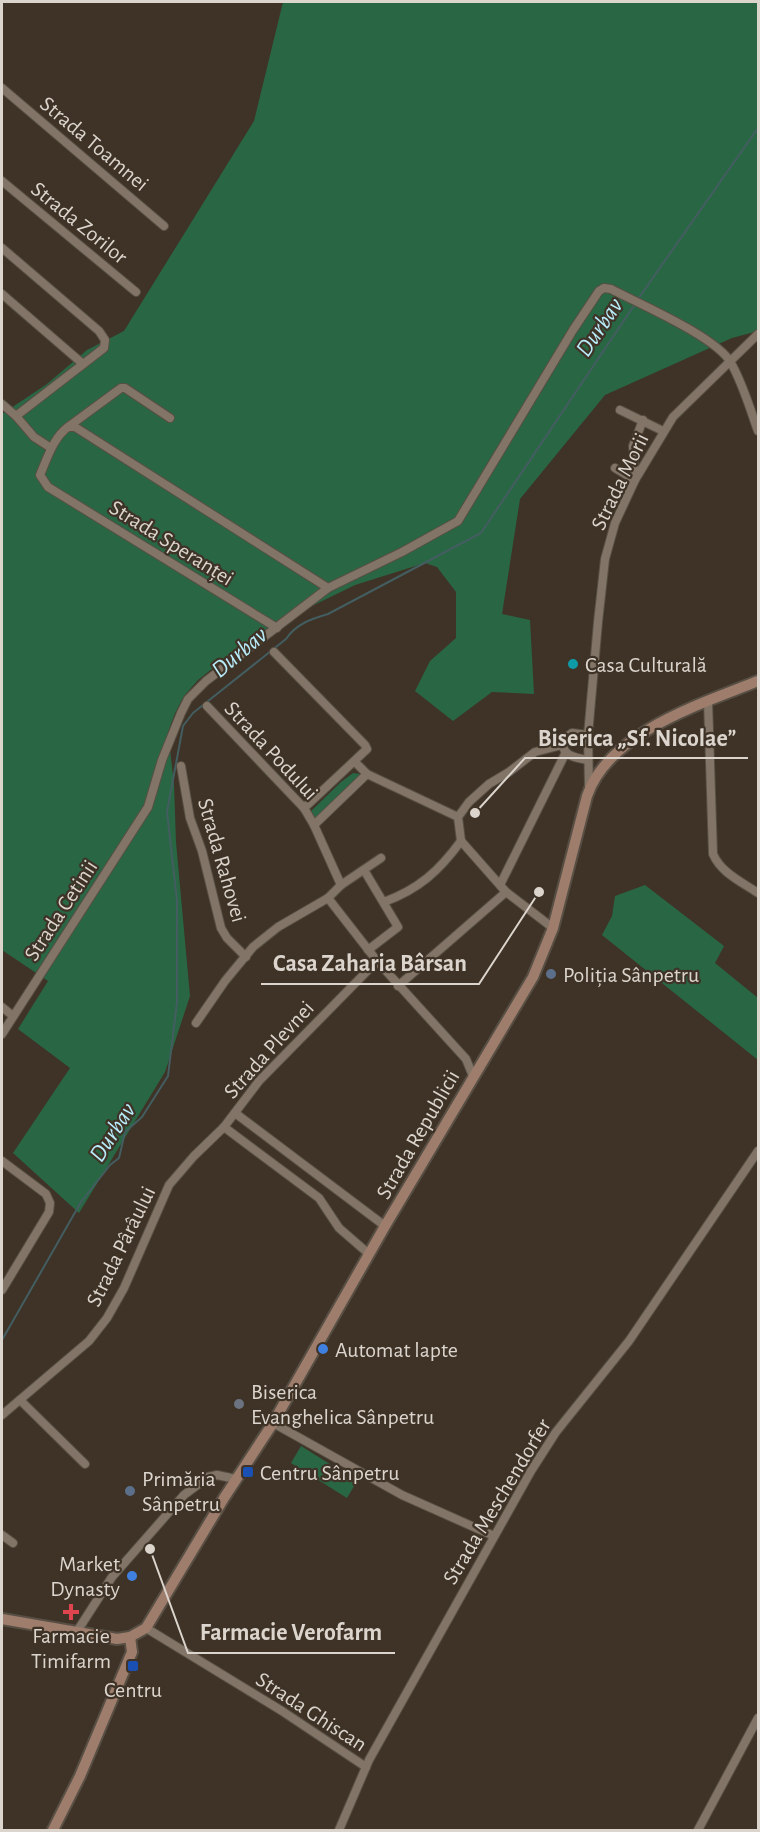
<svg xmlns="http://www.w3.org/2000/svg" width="760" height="1832" viewBox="0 0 760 1832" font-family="'Alegreya Sans',sans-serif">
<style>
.green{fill:#296744}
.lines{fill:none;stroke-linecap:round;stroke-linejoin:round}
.stream{stroke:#435d60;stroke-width:2}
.street-casing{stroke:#584f44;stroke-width:10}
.secondary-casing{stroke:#584f44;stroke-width:14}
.street{stroke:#827567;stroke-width:8}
.secondary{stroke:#9e7d6c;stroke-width:10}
.culture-dot{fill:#0f9aa8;stroke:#3e3326;stroke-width:2}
.service-dot{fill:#5c6f8a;stroke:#3e3326;stroke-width:2}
.shop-dot{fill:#3f7fe0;stroke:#3e3326;stroke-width:2}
.worship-dot{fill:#6b7280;stroke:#3e3326;stroke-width:2}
.transit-dot{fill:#1a4fb4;stroke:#3e3326;stroke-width:2}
.health-dot{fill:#e0444e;stroke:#3e3326;stroke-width:2}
.labels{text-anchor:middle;stroke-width:4.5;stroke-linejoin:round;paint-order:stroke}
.street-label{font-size:22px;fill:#dcd5cd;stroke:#3e3326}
.poi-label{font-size:22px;fill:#dcd5cd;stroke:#3e3326;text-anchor:start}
.water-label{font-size:24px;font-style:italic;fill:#b8ecfa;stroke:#3e3326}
.leader{fill:none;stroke:#dcd5cd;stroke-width:2}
.callout-dot{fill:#dcd5cd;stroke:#3e3326;stroke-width:2}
.callout-label{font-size:24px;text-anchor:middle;font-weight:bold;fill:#dcd5cd;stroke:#3e3326;stroke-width:4.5;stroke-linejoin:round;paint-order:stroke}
</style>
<rect width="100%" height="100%" fill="#3e3326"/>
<g class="green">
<polygon points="283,2 758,2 758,331 732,338 605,395 520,499 502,614 530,620 534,694 492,692 453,721 415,691 430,661 456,638 456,592 437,567 425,563 355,585 312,606 218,664 198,680 184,696 175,713 168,732 174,784 176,842 190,996 165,1072 79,1213 13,1153 70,1068 18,1029 48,981 2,950 2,414 47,384 87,350 124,331 254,121"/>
<polygon points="353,773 360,774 358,780 315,821 310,812 341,782"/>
<polygon points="645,885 724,946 715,963 758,998 758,1060 602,935 612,916 615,896"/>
<polygon points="301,1446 357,1481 347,1498 291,1463"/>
</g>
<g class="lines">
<g class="stream">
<polyline points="638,299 758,128"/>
<path d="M2 1340 81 1202 110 1165 119 1158 125 1132 142 1117 168 1076 177 1002V901L167 812 183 726 193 713 286 639C296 624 311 619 328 614L481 533 635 304"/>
</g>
<g class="street-casing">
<g id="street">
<polyline points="2,88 164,226"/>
<polyline points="2,181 136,292"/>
<polyline points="2,248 99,331 105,340 104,348 16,416"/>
<polyline points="2,294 83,364"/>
<polyline points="2,404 16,416 34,437 51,448"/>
<polyline points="620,410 663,431"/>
<polyline points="68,427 121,388 125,388 170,418"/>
<polyline points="615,468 635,480"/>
<polyline points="635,479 633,446 643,420"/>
<path d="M277 628 48 487 40 475C47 459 53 438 68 427H75L328 588"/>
<polyline points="274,652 365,745 367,749 304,808"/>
<path d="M708 701 713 854C721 873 742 882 758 893"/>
<polyline points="207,706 304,808 314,825 341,885"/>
<path d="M588 760C575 758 559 755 564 739L572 733 588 735"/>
<polyline points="355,762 367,774 458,817"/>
<polyline points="181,766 190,818 202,851 221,928 227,938 246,957"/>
<polyline points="589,789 588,735 598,622 605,559 615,523 635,480 673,417 758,334"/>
<polyline points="314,825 367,774"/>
<polyline points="364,870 398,927 368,950"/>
<polyline points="500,885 566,752"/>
<polyline points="328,898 377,961 466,1059 473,1076"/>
<path d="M384 902C419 889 439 871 461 841"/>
<polyline points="553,928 506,892 461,841 458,817 469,802 489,784 509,772 535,752 562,745"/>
<polyline points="398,986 506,892"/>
<polyline points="2,1007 13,1016"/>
<polyline points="196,1023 225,981 253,947 278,927 328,898 341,885 381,858"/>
<path d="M2 1034 148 807 162 760 181 713 188 699 206 681 328 588 402 552 458 521 573 330 599 291 604 288 611 289C639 304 717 337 731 363 743 384 750 409 758 431"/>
<polyline points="235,1113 385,1226"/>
<polyline points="224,1127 319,1198 339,1228 369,1254"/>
<polyline points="2,1161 46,1194 50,1203 49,1212 2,1290"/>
<polyline points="20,1400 85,1464"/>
<polyline points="2,1415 89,1341 107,1318 124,1288 169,1185 194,1156 224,1127 259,1081 377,961"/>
<polyline points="273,1423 402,1495 494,1536"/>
<polyline points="2,1535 13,1543"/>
<polyline points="146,1628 282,1711 366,1767"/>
<polyline points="76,1633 112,1577 184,1495 208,1477 217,1475 236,1479"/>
<polyline points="339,1830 369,1760 531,1471 556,1432 629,1341 758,1151"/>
<polyline points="698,1830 758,1718"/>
</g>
</g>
<g class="secondary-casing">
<g id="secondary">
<path d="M2 1619 117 1639 130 1637 146 1628 224 1498 273 1423 385 1226 533 977 553 928 587 796C609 732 701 704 758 681"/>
<polyline points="53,1830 80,1776 132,1652 130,1637"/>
</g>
</g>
<use href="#street" class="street"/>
<use href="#secondary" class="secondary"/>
</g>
<circle class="culture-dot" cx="573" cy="664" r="6"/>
<g class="service-dot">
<circle cx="551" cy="974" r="6"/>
<circle cx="130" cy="1491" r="6"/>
</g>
<g class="shop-dot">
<circle cx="323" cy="1349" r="6"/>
<circle cx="132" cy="1576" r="6"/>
</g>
<circle class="worship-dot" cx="239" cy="1404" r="6"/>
<g class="transit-dot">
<rect x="242" y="1466" width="12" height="12" rx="3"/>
<rect x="127" y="1660" width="12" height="12" rx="3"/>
</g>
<path class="health-dot" d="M68 1603h6v6h6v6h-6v6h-6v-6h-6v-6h6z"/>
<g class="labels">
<g class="street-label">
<text transform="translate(95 143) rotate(40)" y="8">Strada Toamnei</text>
<text transform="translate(80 222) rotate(39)" y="8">Strada Zorilor</text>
<text transform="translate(619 481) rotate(-64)" y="8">Strada Morii</text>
<text transform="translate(172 542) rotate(32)" y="8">Strada Speranței</text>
<text transform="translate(272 750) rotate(47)" y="8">Strada Podului</text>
<text transform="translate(223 860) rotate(74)" y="8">Strada Rahovei</text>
<text transform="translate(60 910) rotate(-57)" y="8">Strada Cetinii</text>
<text transform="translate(268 1049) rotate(-48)" y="8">Strada Plevnei</text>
<text transform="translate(417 1134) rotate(-60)" y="8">Strada Republicii</text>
<text transform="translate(120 1246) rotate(-64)" y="8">Strada Pârâului</text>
<text transform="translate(496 1501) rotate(-59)" y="8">Strada Meschendorfer</text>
<text transform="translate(312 1711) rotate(33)" y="8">Strada Ghiscan</text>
</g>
<g class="poi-label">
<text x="585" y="672">Casa Culturală</text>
<text x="563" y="982">Poliția Sânpetru</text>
<text x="335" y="1357">Automat lapte</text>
<text x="251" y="1399">Biserica<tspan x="251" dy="25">Evanghelica Sânpetru</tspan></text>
<text x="260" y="1480">Centru Sânpetru</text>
<text x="142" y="1486">Primăria<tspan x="142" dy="25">Sânpetru</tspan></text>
<text x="120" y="1571" text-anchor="end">Market<tspan x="120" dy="25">Dynasty</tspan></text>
<text x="71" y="1643" text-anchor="middle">Farmacie<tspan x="71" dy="25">Timifarm</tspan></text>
<text x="133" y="1697" text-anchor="middle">Centru</text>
</g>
<g class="water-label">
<text transform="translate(599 327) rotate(-56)" y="8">Durbav</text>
<text transform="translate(239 652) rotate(-40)" y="8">Durbav</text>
<text transform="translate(112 1132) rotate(-57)" y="8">Durbav</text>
</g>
</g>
<path class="leader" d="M475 813L525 758H748M539 892L479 984H261M150 1549L188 1653H395"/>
<g class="callout-dot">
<circle cx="475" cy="813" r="6"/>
<circle cx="539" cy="892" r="6"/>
<circle cx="150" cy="1549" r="6"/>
</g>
<g class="callout-label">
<text x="637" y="746">Biserica „Sf. Nicolae”</text>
<text x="370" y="971">Casa Zaharia Bârsan</text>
<text x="291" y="1640">Farmacie Verofarm</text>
</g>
<rect width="760" height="1832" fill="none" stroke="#dcd5cd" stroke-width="6"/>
</svg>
